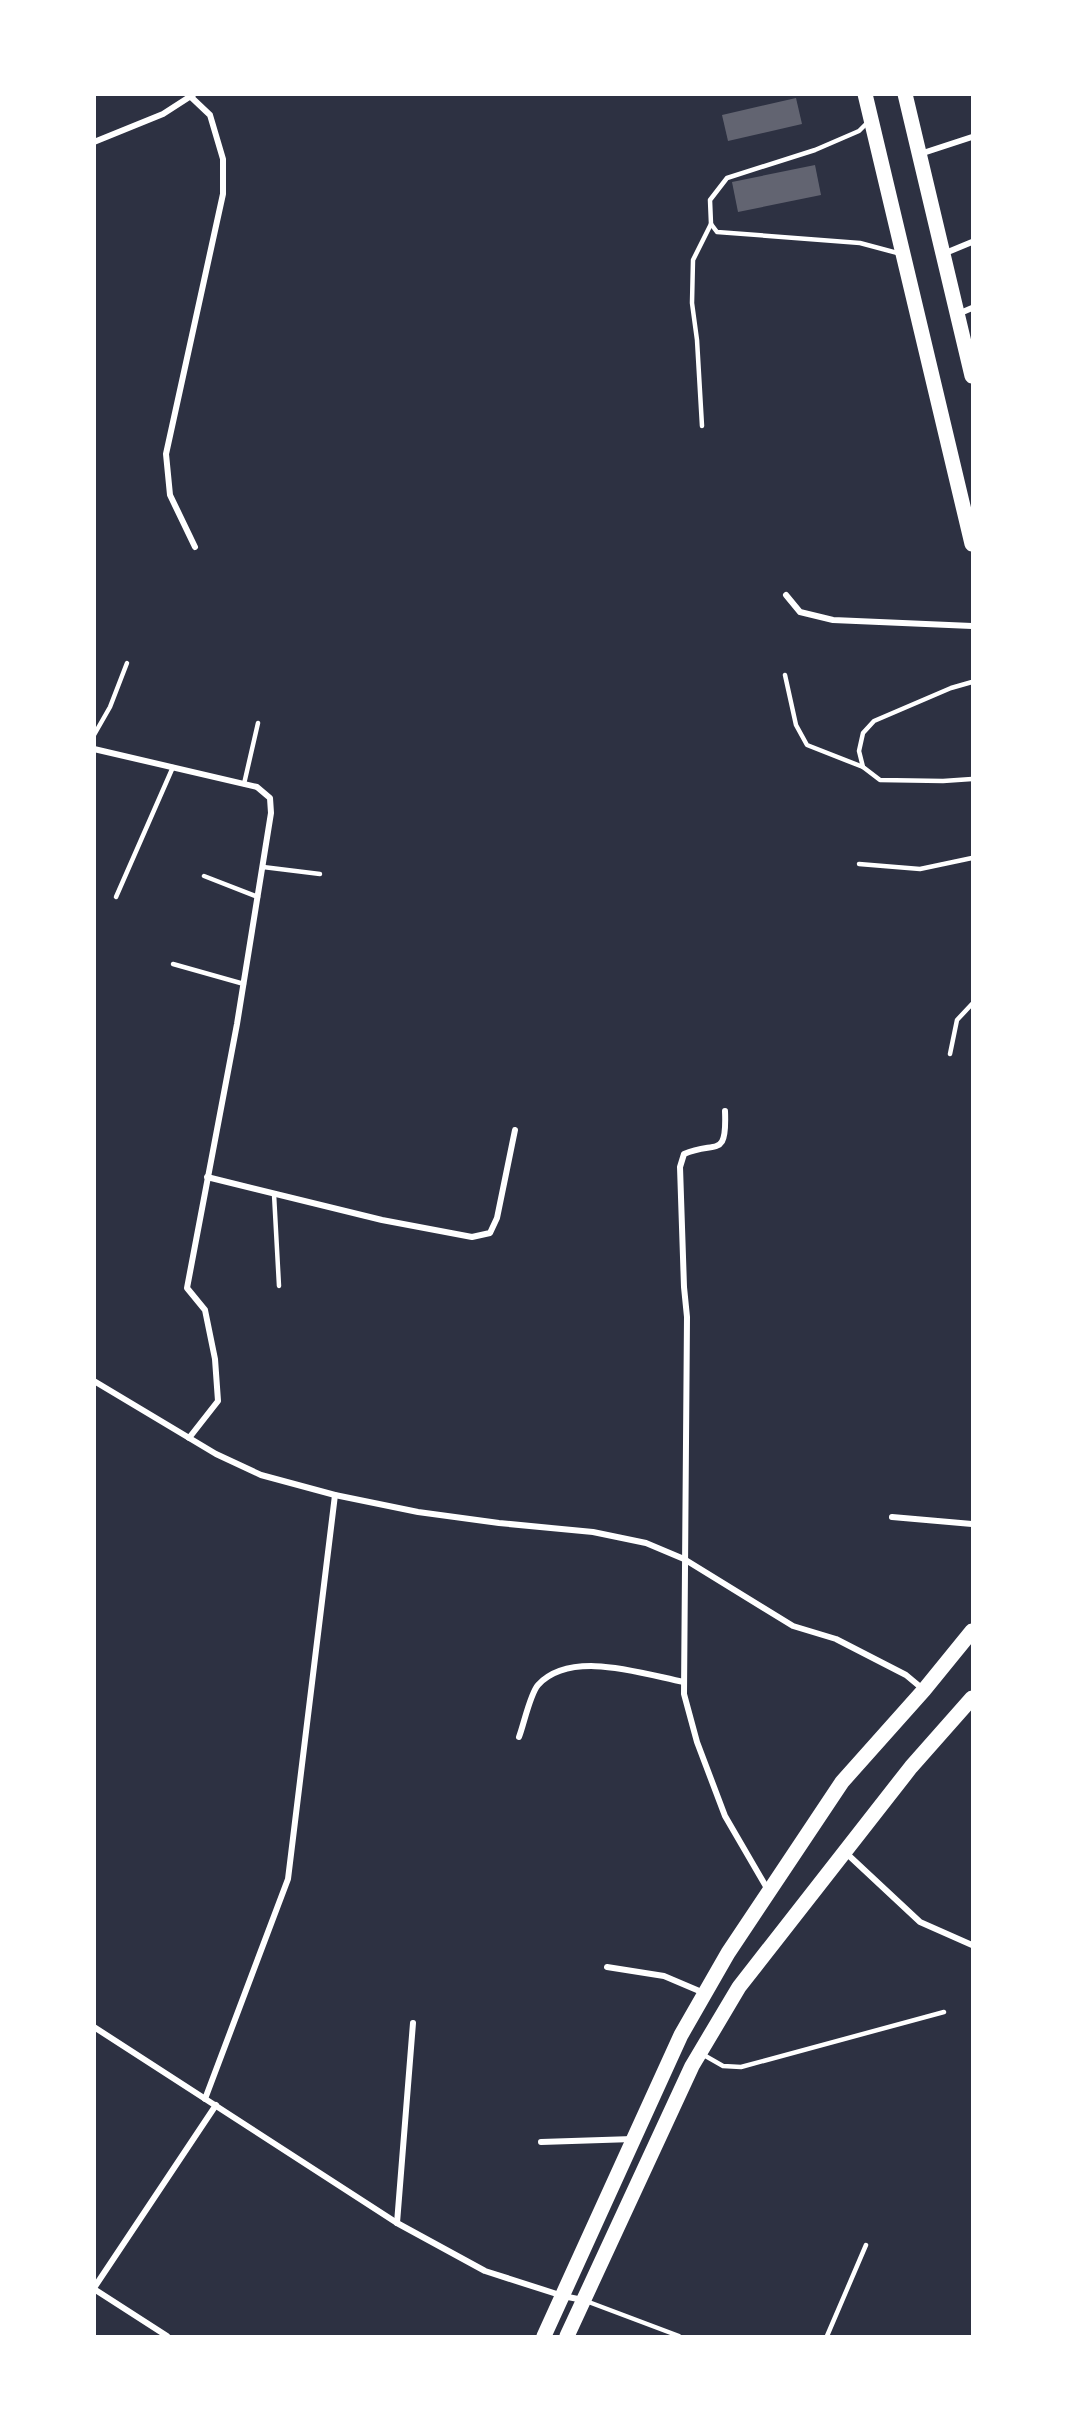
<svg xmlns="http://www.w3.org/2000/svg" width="1067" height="2431" viewBox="0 0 1067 2431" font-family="'Roboto Serif',serif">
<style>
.building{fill:#626471}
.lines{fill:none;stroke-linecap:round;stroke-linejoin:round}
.service{stroke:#fff;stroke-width:4.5}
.minor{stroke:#fff;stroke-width:6}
.primary{stroke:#fff;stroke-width:15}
</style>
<rect width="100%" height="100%" fill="#2d3142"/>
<g class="building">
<polygon points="796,98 802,124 728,141 722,115"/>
<polygon points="815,165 821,195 738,212 732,182"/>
</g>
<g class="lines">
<g class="service">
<polyline points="869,121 859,131 815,150 727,178 710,200 711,224 717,232 860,243 901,254"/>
<polyline points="702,426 697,340 692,303 693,260 711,224"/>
<polyline points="785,675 796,725 807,745 863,767"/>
<polyline points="972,682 951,688 874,721 863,733 859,751 863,767 880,780 943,781 972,779"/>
<polyline points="94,735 110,707 127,663"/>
<polyline points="244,784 258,723"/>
<polyline points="859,864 920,869 972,858"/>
<polyline points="263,867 320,874"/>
<polyline points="204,876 258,897"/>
<polyline points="116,897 173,767"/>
<polyline points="173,964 244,984"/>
<polyline points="950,1054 957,1020 972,1004"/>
<polyline points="274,1194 279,1286"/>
<polyline points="702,2054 723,2066 741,2067 944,2012"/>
<polyline points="586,2301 679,2336"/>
<polyline points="827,2336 866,2245"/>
</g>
<g class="minor">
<polyline points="191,97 210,115 223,159 223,194 166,454 170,495 195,547"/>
<polyline points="94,142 163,114 194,94"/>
<polyline points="920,154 972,137"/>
<polyline points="943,254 972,242"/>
<polyline points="958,314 972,308"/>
<polyline points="786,595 800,612 833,620 972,626"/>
<polyline points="94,749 257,787 270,798 271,813 237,1024 187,1288 205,1310 215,1359 218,1401 189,1438"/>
<path d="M725 1111C727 1160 716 1140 684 1154L680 1167 684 1287 687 1317 684 1694 697 1742 725 1816 768 1890"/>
<polyline points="207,1177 382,1220 472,1237 490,1233 497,1218 515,1130"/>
<polyline points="94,1381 216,1454 261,1475 335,1495 418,1512 499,1523 593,1532 646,1543 684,1559 793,1626 836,1639 906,1675 924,1690"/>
<polyline points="892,1517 972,1524"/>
<path d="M519 1737C524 1724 530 1694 538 1685 571 1649 643 1674 684 1682"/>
<polyline points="845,1852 920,1922 972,1945"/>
<polyline points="607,1967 664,1976 704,1993"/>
<polyline points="94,2027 397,2223 485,2271 563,2296 583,2300"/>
<polyline points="205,2099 288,1879 335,1495"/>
<polyline points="541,2142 633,2139"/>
<polyline points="397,2223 413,2023"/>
<polyline points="94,2288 216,2105"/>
<polyline points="94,2289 167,2336"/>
</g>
<g class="primary">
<polyline points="865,94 972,544"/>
<polyline points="905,94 972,376"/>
<polyline points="544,2336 681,2035 728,1953 842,1782 924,1690 972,1631"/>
<polyline points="567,2336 692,2066 739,1987 911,1767 972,1698"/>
</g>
</g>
<rect width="1067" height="2431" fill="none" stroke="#ffffff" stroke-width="192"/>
</svg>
